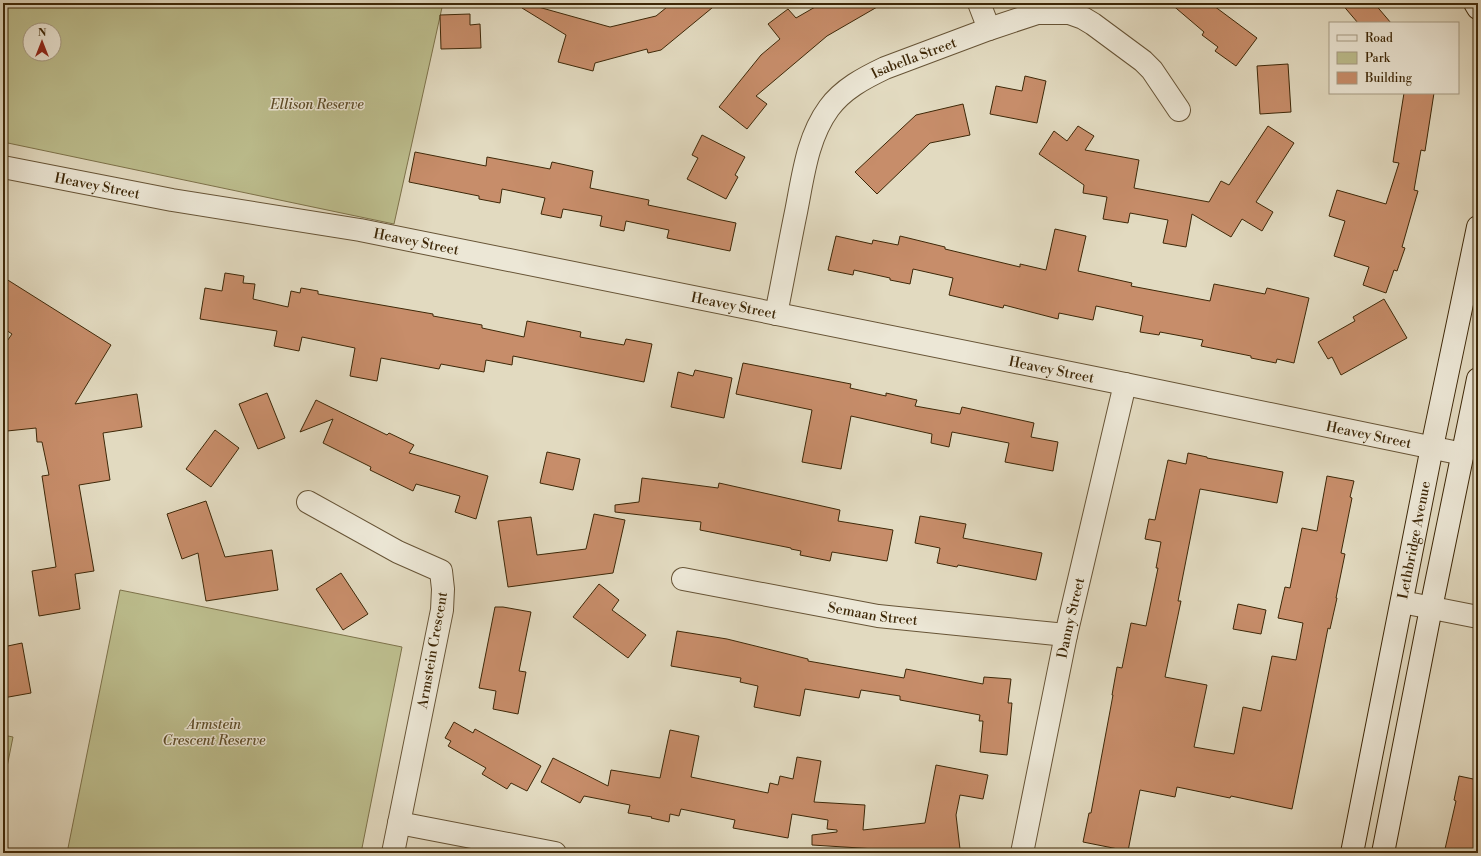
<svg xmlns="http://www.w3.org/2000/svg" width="1481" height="856" viewBox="0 0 1481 856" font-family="'Libre Bodoni',serif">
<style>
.green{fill:#bcbd8d;stroke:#7d724a;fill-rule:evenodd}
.building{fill:#c78d6a;stroke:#3e2808}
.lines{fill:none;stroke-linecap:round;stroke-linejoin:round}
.street-casing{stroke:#675436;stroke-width:24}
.secondary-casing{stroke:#3e2808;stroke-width:24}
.street{stroke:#ece7d6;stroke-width:22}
.secondary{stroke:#ece7d6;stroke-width:22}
.labels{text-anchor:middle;stroke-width:3;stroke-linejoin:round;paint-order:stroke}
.street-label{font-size:14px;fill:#3e2808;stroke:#ece7d6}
.park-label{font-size:14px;font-style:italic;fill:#5e4d29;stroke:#ece7d6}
</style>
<rect width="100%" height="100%" fill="#e2dac0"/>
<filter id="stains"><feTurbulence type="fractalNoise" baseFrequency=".005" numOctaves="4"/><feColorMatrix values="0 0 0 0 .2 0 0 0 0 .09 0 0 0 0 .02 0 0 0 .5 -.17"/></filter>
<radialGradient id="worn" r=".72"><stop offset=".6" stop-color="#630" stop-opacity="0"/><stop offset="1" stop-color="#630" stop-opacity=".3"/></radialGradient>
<g class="green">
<path d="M3 3H443L394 224 3 142ZM30 30H54V54H30Z"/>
<polygon points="120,590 402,647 361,853 67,853"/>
<polygon points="3,735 13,737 5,777 3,777"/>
</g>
<g class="building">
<polygon points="524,3 610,27 656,16 672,3 718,3 661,50 648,53 647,49 595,63 593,71 558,62 566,35 522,8"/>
<polygon points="822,3 884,3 827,36 756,96 767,104 747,129 719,107 761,55 780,39 768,24 788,9 796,18"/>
<polygon points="1170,3 1210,3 1257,38 1236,66 1215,51 1218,47 1202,35 1204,32"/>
<polygon points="1341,3 1374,3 1391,23 1358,23"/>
<polygon points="470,14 470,25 480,24 481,48 441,49 440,15"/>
<polygon points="1288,64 1291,112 1260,114 1257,66"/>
<polygon points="1025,76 1046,81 1037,123 990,114 996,86 1022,91"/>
<polygon points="1404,93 1434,93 1425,151 1421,150 1414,190 1418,191 1402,247 1405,248 1397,271 1394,270 1386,293 1363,285 1369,267 1334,256 1345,221 1329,216 1337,190 1386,204 1399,163 1393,162"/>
<polygon points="963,104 970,135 930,143 877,194 855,172 916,115"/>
<polygon points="1078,126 1094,136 1085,150 1139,160 1134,188 1209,202 1221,181 1229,185 1268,126 1294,143 1256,202 1273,212 1262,231 1242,219 1231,237 1192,214 1186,247 1163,243 1168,220 1130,213 1128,223 1103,219 1107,197 1083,193 1084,185 1039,154 1054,131 1067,141"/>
<polygon points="702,135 745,157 735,175 738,177 726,199 687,179 698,158 692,155"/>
<polygon points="415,152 486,166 487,157 550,169 552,162 593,171 590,188 649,200 648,205 736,223 730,251 667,238 669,230 626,221 624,231 600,226 602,216 563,209 561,218 541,214 545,198 502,189 500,203 479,199 479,196 409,182"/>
<polygon points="1055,229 1086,236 1078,271 1132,283 1131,286 1210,301 1214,284 1265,294 1267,288 1309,298 1294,363 1277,359 1276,363 1251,358 1251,356 1201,346 1203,340 1160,332 1159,335 1140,332 1143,316 1096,306 1093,320 1059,313 1058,319 1004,305 1003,308 949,295 953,278 913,269 910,284 890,280 890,278 854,270 853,275 828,270 836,236 872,244 873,240 898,245 900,236 945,247 945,249 1020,267 1020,264 1046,270"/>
<polygon points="225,273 244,276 243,283 255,284 253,299 288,307 291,291 300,293 301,288 318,291 318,294 433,314 433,316 482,325 482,328 524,337 527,321 581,332 580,337 624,345 626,339 652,344 644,382 513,356 512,365 486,360 484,372 441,364 439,369 381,358 377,381 350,376 355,348 302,337 299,351 274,346 277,331 200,319 205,288 222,291"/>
<polygon points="3,277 111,345 75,404 137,394 142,427 103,433 110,480 79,485 94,571 75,574 80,609 39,616 32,571 56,567 42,476 49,475 42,442 37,442 36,428 7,431 6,427 3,428 3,347 12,334 3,328"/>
<polygon points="1384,299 1407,338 1341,375 1332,357 1328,359 1318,342 1355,321 1353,317"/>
<polygon points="743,363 851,384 850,388 886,396 886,393 917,400 915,406 960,414 962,407 1034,423 1031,437 1058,442 1053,471 1005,462 1009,443 952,432 949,447 931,443 932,434 851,416 841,469 802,462 812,410 736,394"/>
<polygon points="695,370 732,378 724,418 671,407 678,372 693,376"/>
<polygon points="267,393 285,438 258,449 239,404"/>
<polygon points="316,400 387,435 389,433 414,445 409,453 488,476 476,519 455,512 460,496 416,484 413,491 370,470 371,467 323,443 333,419 300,432"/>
<polygon points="215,430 239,448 211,487 186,469"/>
<polygon points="547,452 580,459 573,490 540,483"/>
<polygon points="1188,453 1207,457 1207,458 1283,472 1277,503 1200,489 1178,601 1181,601 1165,677 1207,685 1194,747 1234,754 1243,707 1261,711 1272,656 1296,660 1303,623 1278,618 1285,587 1290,588 1302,528 1317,531 1327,476 1354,481 1350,497 1352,498 1341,553 1345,554 1336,598 1337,598 1330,629 1328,628 1292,809 1231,796 1230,798 1177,787 1175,797 1140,790 1128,851 1083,842 1089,813 1091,813 1113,695 1112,695 1117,667 1122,668 1131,623 1146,626 1158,568 1156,568 1161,542 1145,539 1149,519 1155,520 1168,460 1186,464"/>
<polygon points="642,478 718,488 719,483 840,510 838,521 893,530 887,561 832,552 830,561 800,555 801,551 791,549 791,548 700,530 701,522 615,512 615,505 639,502"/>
<polygon points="206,501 225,557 272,550 278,590 206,601 198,553 182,559 167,514"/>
<polygon points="594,514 625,520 613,573 508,587 498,521 531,517 537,555 586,549"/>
<polygon points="920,516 966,524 963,538 1042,553 1036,580 958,565 957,567 937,563 940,548 915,543"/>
<polygon points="341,573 368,614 343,630 316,589"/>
<polygon points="599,584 619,600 612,610 646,635 628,658 573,617"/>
<polygon points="1238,604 1266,610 1261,634 1233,629"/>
<polygon points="495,607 503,607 531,612 519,671 526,672 518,714 493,709 496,691 479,688"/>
<polygon points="677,631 727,639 808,659 808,661 904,678 906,669 983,684 984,677 1011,679 1008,703 1012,703 1007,755 980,752 983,721 979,721 980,715 900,700 900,696 861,690 859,698 805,689 800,716 754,707 758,686 740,682 741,678 671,666"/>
<polygon points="22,643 31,693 3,698 3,647"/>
<polygon points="454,722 473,733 475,729 541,766 527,791 511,783 507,789 482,774 486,768 448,746 451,741 445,738"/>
<polygon points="670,730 699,736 691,777 768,793 770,783 778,785 780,776 793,779 797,757 821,761 814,802 865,805 863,830 925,823 936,765 988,775 983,799 960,795 956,815 960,849 927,853 876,853 876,849 812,845 812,835 837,832 837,830 827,829 828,820 792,814 788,838 733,828 735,820 681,809 679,816 670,814 669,822 651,818 652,817 628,813 630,805 584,796 580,803 541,782 553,758 608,786 611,770 660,778"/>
<polygon points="1459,776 1478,780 1478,853 1463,853 1445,849 1456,801 1454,800"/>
</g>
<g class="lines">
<g class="street-casing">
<g id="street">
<polyline points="979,3 989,29"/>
<path id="s1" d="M3 167 172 200 360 230 1125 384 1463 454"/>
<path id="s2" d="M776 314C783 280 789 246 796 212 803 177 807 138 829 108 843 89 864 78 885 68L989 29 1037 13H1069L1083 18 1093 24 1143 61 1152 70 1179 110"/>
<polyline points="308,502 398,552 441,571 443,589 442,610 393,853"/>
<path id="s3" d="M683 579 878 616 1066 635"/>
<polyline points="1402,602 1478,617"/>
<polyline points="399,823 555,853"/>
<path id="s4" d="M1022 853 1066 635 1125 384"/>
</g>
</g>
<g class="secondary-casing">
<g id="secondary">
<polyline points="1475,3 1478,8"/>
<path id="s5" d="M1352 853 1432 447 1478 227"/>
<polyline points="1383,853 1431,608 1478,379"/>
</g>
</g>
<use href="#street" class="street"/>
<use href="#secondary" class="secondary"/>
</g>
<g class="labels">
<g class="street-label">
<text dy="5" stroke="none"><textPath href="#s2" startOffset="314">Isabella Street</textPath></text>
<text dy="5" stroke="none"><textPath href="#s1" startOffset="96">Heavey Street</textPath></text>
<text dy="5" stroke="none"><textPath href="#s1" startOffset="420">Heavey Street</textPath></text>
<text dy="5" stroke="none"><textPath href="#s1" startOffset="744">Heavey Street</textPath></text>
<text dy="5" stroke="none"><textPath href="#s1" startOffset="1068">Heavey Street</textPath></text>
<text dy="5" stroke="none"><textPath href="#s1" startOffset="1392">Heavey Street</textPath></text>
<text dy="5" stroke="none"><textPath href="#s5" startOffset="319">Lethbridge Avenue</textPath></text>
<text dy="5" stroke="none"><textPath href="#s3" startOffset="193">Semaan Street</textPath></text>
<text dy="5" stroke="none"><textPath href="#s4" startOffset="240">Danny Street</textPath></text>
<text transform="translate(432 650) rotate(-80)" y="5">Armstein Crescent</text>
</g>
<g class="park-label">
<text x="317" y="109">Ellison Reserve</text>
<text x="214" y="729">Armstein<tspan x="214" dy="16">Crescent Reserve</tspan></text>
</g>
</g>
<rect width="1481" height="856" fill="none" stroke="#e2dac0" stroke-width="16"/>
<rect x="4" y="4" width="1473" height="848" fill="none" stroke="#3e2808" stroke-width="2"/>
<rect x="8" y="8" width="1465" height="840" fill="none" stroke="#3e2808"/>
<rect x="1329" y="22" width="130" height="72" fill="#ece7d6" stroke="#a69b84"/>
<rect x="1337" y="35" width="20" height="6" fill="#ece7d6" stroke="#a69b84"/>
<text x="1365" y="42" font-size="12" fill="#3e2808">Road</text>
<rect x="1337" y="52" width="20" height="12" fill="#bcbd8d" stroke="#a69b84"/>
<text x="1365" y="62" font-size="12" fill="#3e2808">Park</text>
<rect x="1337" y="72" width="20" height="12" fill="#c78d6a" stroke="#a69b84"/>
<text x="1365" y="82" font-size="12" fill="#3e2808">Building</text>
<g transform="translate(42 42)"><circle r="19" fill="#ece7d6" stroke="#a69b84"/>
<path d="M0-3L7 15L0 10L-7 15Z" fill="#8f2418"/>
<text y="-6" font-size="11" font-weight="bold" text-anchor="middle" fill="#3e2808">N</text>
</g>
<rect width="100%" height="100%" filter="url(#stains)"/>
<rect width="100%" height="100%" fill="url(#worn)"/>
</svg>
